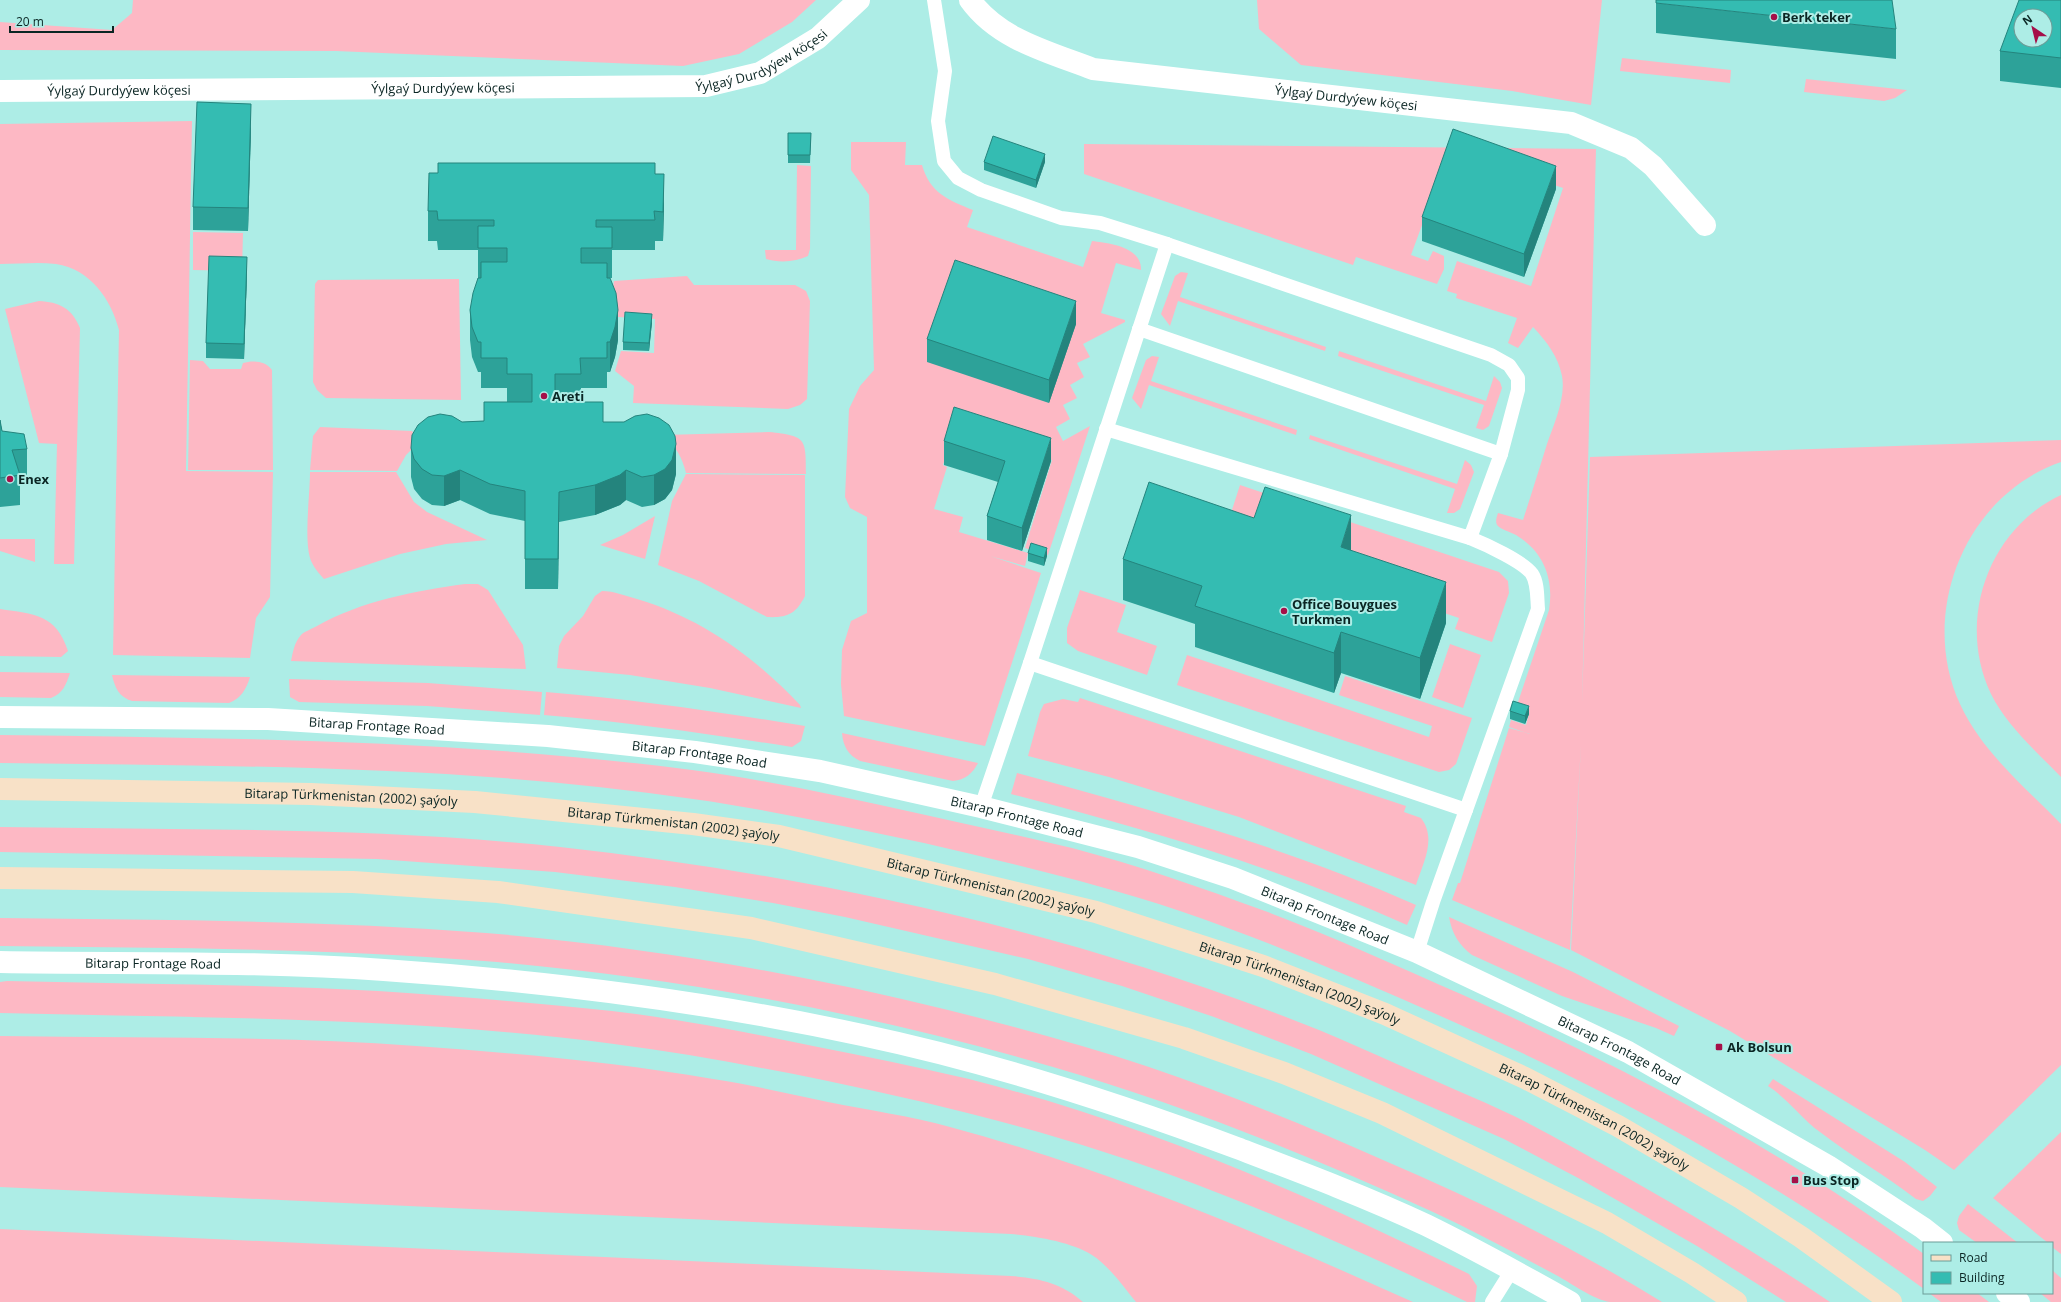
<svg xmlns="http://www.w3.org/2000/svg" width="2061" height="1302" viewBox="0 0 2061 1302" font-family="'Open Sans',sans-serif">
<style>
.grass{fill:#fdb8c4}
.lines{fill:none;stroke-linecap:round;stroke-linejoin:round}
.lane{stroke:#fff;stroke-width:14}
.street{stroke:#fff;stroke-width:22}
.secondary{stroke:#f8e1c7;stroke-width:22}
.wall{fill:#2da299}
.shaded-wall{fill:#24847d}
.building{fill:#34bcb2;stroke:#24847d;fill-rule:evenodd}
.poi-dot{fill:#a50f48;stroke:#adede6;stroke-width:1.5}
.labels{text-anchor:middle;stroke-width:4;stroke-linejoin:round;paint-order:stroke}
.poi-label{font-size:13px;font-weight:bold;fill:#0a2523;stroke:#adede6;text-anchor:start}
.street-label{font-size:13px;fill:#0a2523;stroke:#adede6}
</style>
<rect width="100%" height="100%" fill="#adede6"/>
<g class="grass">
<polygon points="133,0 816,0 792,22 739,54 683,66 336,51 0,50 0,22 112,30 132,13"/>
<polygon points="1257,0 1602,0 1591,105 1512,91 1301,65 1259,29"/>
<polygon points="1622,58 1731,70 1730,83 1620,71"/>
<polygon points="1806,79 1907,90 1895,98 1884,101 1804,92"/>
<path d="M192 121 186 471 273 472 270 597 256 618 250 658 113 655 119 330C111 299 90 269 56 264 38 262 18 264 0 264V124Z"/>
<path d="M851 142H906L905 165H922C930 193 948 200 973 210L967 227 1083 267 1092 241C1109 243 1142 247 1141 270L1116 263 1101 313 1125 320V322L1083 344 1090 357 1077 363 1084 377 1070 385 1077 398 1063 405 1070 419 1056 427 1063 441 1090 426 1048 555 1025 548 1052 460 954 430 943 465 947 467 934 509 963 517 959 532 1028 553 1025 566 990 556 1041 573 985 746 844 716 841 684 842 650 851 621 867 613V517L850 508 845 497 849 409 860 386 874 370 869 195 851 170Z"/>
<path d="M1084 144 1596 149 1582 704 1590 457 2061 440V462C1965 495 1918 613 1960 704 1982 752 2025 787 2061 824V1065L1954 1170 1925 1150 1730 1031 1571 950 1581 743 1570 950 1452 900 1458 883H1460L1509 728 1530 734 1509 727 1511 720 1526 725 1529 713 1516 708 1549 610C1554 579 1544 552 1516 535 1511 532 1501 530 1497 525 1495 521 1497 516 1498 513L1523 520C1531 495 1539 470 1547 444 1554 424 1566 398 1562 376 1558 356 1547 342 1533 327L1518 348 1508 343 1517 318 1456 298 1457 294 1447 291 1457 261 1531 286 1563 188 1450 149 1411 255 1428 261 1433 251 1444 256V269L1437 284 1356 257 1353 265 1084 174Z"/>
<path d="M797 165 811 166 810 249 808 256C796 262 779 263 766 259L765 250H796Z"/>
<polygon points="193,232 243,233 242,271 193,270"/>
<polygon points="1181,272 1188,273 1180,297 1326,347 1325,351 1178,301 1170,326 1161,314 1175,276"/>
<polygon points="687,276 694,285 795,285 806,291 810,301 807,399 800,405 788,409 633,403 634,386 615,371 621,351 654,353 655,319 618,317 611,303 614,281"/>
<polygon points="459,279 461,400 326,398 317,390 313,382 315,284 318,280"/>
<path d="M39 301C59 302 72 308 80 328L74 564H54L57 444 39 443 5 309Z"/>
<polygon points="1339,351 1486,401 1494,376 1500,382 1502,388 1489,426 1483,430 1476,428 1484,405 1338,356"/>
<polygon points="1152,356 1159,357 1151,381 1297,430 1296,435 1149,385 1141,409 1132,398 1146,360"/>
<path d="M190 360 203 361 210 369H241L243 363C253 360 266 361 272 370L273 470H188Z"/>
<polygon points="320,427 412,431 418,443 406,455 397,471 310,470 313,436"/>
<path d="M769 432C806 436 806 438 806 474L686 473C682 457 676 447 664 435Z"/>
<polygon points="1310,435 1457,484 1465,460 1471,465 1474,472 1460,509 1454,513 1447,513 1455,489 1309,439"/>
<path d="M310 472H396L414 502 427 512 487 540 446 544 400 554 324 579C318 572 313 567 310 558 304 536 310 496 310 472Z"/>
<path d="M686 474 805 475V596C796 614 787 618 767 617L699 581 658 565 672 501Z"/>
<polygon points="1240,485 1499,572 1508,581 1509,593 1492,642 1455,629 1459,618 1397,597 1231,513"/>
<path d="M2061 495V777C2036 751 2007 726 1991 694 1956 621 1988 529 2061 495Z"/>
<polygon points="655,516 645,559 600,545 623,535"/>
<polygon points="0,539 35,539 35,562 0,551"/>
<path d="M465 584H478L488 590 523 645 526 669 291 661C293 652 294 643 301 635 305 631 312 629 317 626 361 601 415 591 465 584Z"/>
<polygon points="1080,590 1126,605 1117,632 1157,646 1147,675 1078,651 1067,643 1067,628"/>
<path d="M602 591C614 591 626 596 637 599 701 618 755 657 800 705L801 708 710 688 630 675 557 668 559 646 564 636 583 616 595 596Z"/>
<path d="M0 609C34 614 56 614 68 651L61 657 0 656Z"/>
<polygon points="1450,644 1481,655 1463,708 1432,697"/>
<polygon points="1187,655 1429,737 1432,726 1339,695 1345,676 1472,718 1456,764 1449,770 1439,772 1177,685"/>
<path d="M0 672 70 673C66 685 63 693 51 698L0 697Z"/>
<path d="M112 675 250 677C246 690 241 698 229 703L132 701C119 697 115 688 112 675Z"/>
<polygon points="289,679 428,683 542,692 540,715 427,706 299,702 290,697"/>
<path d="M546 692C633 699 719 712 805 726L801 741 792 747C709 734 627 722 544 715Z"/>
<path d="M1080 698 1406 806 1404 812 1421 818C1437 839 1423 863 1416 885L1239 817 1109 777 1028 756 1040 712 1044 704 1063 699 1078 702Z"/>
<path d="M842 733 978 763C973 773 965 780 953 781L860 761C848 755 843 746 842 733Z"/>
<path d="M0 735C231 738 463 740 692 770 766 780 839 796 912 812 965 824 1019 835 1072 848 1137 865 1202 888 1265 911 1332 936 1397 966 1463 995 1624 1067 1781 1149 1924 1254V1289C1775 1180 1614 1092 1445 1018 1358 979 1271 942 1180 911 1096 883 1010 863 924 843 847 827 771 810 693 799 464 765 231 766 0 763Z"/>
<path d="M1017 773C1153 810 1288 848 1416 905L1407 925C1280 868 1146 829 1011 794Z"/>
<path d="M0 827C186 830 375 827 560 847 819 876 1077 933 1319 1030 1346 1041 1372 1053 1399 1065 1437 1082 1476 1098 1514 1116 1554 1136 1593 1159 1633 1181 1700 1219 1766 1259 1830 1302H1786L1697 1246 1580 1179 1504 1139 1311 1054 1214 1017 1122 986 1028 959 845 917 773 903 675 887 555 872 377 859 0 852Z"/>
<path d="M1449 917 1573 972 1679 1026 1674 1036 1656 1028 1562 996 1472 955C1459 945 1452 934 1449 917Z"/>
<path d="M0 918C162 920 324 920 486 933 642 946 797 973 948 1010 1016 1027 1083 1045 1149 1067 1228 1094 1307 1126 1383 1160 1479 1201 1573 1247 1662 1302 1645 1302 1626 1302 1610 1302 1594 1300 1571 1283 1556 1275 1515 1253 1474 1231 1433 1212 1310 1155 1183 1105 1053 1067 868 1013 676 977 484 961 323 948 161 948 0 946Z"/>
<path d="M7 981C130 984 255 984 378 991 456 996 534 1003 612 1011 680 1019 747 1032 813 1046 865 1056 917 1067 969 1079 1143 1123 1309 1195 1469 1274L1477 1286 1475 1302H1467C1378 1259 1287 1219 1195 1184 1075 1138 949 1106 823 1080 753 1066 684 1053 614 1044 411 1017 204 1018 0 1013V982Z"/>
<path d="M0 1036C138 1038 278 1036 416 1046 515 1053 615 1062 713 1079 752 1085 790 1094 828 1102 868 1110 910 1116 950 1127 1110 1170 1262 1234 1413 1302H1136C1123 1286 1109 1266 1092 1255 1072 1242 1035 1236 1011 1234L0 1187Z"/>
<path d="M1773 1079 1905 1162 1937 1187 1930 1196 1923 1201 1916 1199C1885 1175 1851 1156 1820 1132 1801 1118 1788 1099 1768 1086Z"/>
<polygon points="2061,1132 2061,1254 2052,1247 2052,1243 2048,1243 1993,1198"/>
<polygon points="1968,1204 2018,1243 1977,1243 1959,1230 1957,1223 1959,1216"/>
<path d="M0 1229 1011 1276C1038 1278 1062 1283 1083 1302H0Z"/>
<polygon points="2052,1270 2061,1278 2061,1302 2051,1302 2040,1293 2052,1293"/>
<polygon points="1929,1293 1977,1293 1989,1302 1941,1302"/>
</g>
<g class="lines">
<g class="lane">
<polyline points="934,0 945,71 938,121 944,161 958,178 981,190 1061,218 1100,223 1167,244 1491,355 1509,365 1518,378 1518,390 1501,454 1470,538 1106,429"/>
<polyline points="1139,329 1501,454"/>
<polyline points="1030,663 1466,810"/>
<polyline points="981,807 1030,663 1167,244"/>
<path d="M1417 952 1433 902 1538 609C1537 598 1538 583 1532 574 1524 562 1485 544 1470 538"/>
<polyline points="1492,1302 1512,1270"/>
</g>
<g class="street">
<path id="s1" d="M970 0C999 40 1049 52 1093 69L1571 123 1631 148 1653 166 1705 225"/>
<path id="s2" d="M0 91 706 86 760 73 818 38 859 0"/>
<path id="s3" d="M0 717 268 719 548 736 695 752 820 771 981 807 1138 847 1233 878 1417 952 1628 1052 1828 1166 1923 1228 1942 1243"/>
<path id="s4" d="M0 962C128 964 257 961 384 970 544 981 705 1001 862 1035 990 1062 1114 1102 1237 1148 1300 1172 1364 1196 1426 1225 1475 1249 1522 1275 1570 1302"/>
<polyline points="2007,1293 2019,1302"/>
</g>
<g class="secondary">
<path id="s5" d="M0 789 311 794 475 802 693 824 779 836 1096 912 1263 966 1385 1014 1525 1078 1618 1126 1741 1198 1801 1237 1891 1302"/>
<polyline points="0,878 353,882 498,892 751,928 995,984 1184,1038 1284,1073 1382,1113 1607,1223 1692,1273 1736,1302"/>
</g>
</g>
<g class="wall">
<polygon points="2061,0 2061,88 2000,81 2000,51"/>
<polygon points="1656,3 1896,29 1896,59 1656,33"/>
<polygon points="251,127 248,231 193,230 193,207"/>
<polygon points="788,133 811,133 810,163 788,163"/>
<polygon points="984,162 1045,162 1036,188 984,170"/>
<polygon points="655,174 664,204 663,241 655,241 655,250 612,250 612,278 607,278 618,340 615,357 610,372 607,372 607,388 581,388 581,402 603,422 676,474 672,490 665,499 654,505 642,507 626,500 620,505 595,515 559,522 558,589 525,589 525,521 490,514 460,500 444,506 432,505 422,499 414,489 411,477 411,448 462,422 484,421 507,402 507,388 481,388 481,372 478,372 472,357 470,340 470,310 478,278 478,250 438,250 437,241 428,241 428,211"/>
<polygon points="1556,189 1524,277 1422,241 1422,217"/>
<polygon points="247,273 244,359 206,358 206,343"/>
<polygon points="652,322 649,351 623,350 623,342"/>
<polygon points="1076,324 1049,403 927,362 927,339"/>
<polygon points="0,420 2,431 27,449 27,479 20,479 20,505 0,507"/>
<polygon points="944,441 1051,461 1022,551 987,540 987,516 998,482 944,465"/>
<polygon points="1351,550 1446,623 1420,699 1341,673 1334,693 1195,647 1195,624 1123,600 1123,559"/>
<polygon points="1028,553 1047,556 1044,566 1028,561"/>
<polygon points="1510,711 1529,714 1525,724 1510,719"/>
</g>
<g class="shaded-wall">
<polygon points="251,104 251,127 248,231 248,208"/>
<polygon points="1045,154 1045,162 1036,188 1036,180"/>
<polygon points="1556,166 1556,189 1524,277 1524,254"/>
<polygon points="664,174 664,204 663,241 663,212"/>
<polygon points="247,257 247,273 244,359 244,344"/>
<polygon points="1076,301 1076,324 1049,403 1049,380"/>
<polygon points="618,310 618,340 615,357 610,372 610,342"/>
<polygon points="652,314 652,322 649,351 649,343"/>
<polygon points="1051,438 1051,461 1022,551 1022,528"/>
<polygon points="676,444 676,474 672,490 665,499 654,505 654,475"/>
<polygon points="460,470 460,500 444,506 444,476"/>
<polygon points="626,470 626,500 620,505 595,515 595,485"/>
<polygon points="559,492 559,522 558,589 558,559"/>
<polygon points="1351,515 1351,556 1341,547"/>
<polygon points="1047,548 1047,556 1044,566 1044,558"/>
<polygon points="1446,582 1446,623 1420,699 1420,658"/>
<polygon points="1341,632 1341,673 1334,693 1334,653"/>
<polygon points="1529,706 1529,714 1525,724 1525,716"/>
</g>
<g class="building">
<polygon points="1656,0 1892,0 1896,29 1656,3"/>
<path d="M2019 0H2061V58L2000 51ZM2021 16H2045V40H2021Z"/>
<polygon points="197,102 251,104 248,208 193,207"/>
<polygon points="1453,129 1556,166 1524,254 1422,217"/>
<polygon points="788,133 811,133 810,155 788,155"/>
<polygon points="993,136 1045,154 1036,180 984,162"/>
<polygon points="438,163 655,163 655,174 664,174 663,212 654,211 655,220 596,220 596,227 612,227 612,248 581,248 581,263 607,263 607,278 610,278 616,293 618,310 615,327 610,342 607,342 607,358 580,358 581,374 555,374 555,402 603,402 603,422 624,422 635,416 647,414 659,418 669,425 675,436 676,444 672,460 665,469 654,475 642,477 626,470 620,475 595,485 559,492 558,559 525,559 525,491 490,484 460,470 444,476 432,475 422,469 414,459 411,448 412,435 418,425 428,417 440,414 452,416 462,422 484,421 484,402 532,402 532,374 507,374 507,358 481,358 481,342 478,342 472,327 470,310 473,293 478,278 481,278 481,262 507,262 507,248 478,248 478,226 494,226 494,220 438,220 437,211 428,211 429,173 438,173"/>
<polygon points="209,256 247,257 244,344 206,343"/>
<polygon points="955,260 1076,301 1049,380 927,339"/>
<polygon points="625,312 652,314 649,343 623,342"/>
<polygon points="954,407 1051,438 1022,528 987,516 1005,461 944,441"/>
<polygon points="0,420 2,431 24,434 27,449 12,450 20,475 0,478"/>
<polygon points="1149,482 1254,518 1265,487 1351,515 1341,547 1446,582 1420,658 1341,632 1334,653 1195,606 1202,586 1123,559"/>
<polygon points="1031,543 1047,548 1044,558 1028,553"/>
<polygon points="1513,701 1529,706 1525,716 1510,711"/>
</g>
<g class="poi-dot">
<circle cx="1774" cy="17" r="4"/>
<circle cx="544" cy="396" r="4"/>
<circle cx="10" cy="479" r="4"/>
<circle cx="1284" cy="611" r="4"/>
<rect x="1715" y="1043" width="8" height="8" rx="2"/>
<rect x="1791" y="1176" width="8" height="8" rx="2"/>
</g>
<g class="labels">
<g class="poi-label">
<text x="1782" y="22">Berk teker</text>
<text x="552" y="401">Areti</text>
<text x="18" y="484">Enex</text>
<text x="1292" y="609">Office Bouygues<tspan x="1292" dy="15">Turkmen</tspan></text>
<text x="1727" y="1052">Ak Bolsun</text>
<text x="1803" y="1185">Bus Stop</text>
</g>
<g class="street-label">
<text dy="5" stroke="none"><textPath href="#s2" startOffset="767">Ýylgaý Durdyýew köçesi</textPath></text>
<text dy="5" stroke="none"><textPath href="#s2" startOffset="443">Ýylgaý Durdyýew köçesi</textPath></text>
<text dy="5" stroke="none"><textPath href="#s2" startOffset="119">Ýylgaý Durdyýew köçesi</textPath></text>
<text dy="5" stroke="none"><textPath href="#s1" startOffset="398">Ýylgaý Durdyýew köçesi</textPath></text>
<text dy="5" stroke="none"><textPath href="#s3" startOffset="377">Bitarap Frontage Road</textPath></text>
<text dy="5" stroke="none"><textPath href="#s3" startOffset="701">Bitarap Frontage Road</textPath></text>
<text dy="5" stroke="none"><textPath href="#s5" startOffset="351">Bitarap Türkmenistan (2002) şaýoly</textPath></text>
<text dy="5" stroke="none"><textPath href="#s3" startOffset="1025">Bitarap Frontage Road</textPath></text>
<text dy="5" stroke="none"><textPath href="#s5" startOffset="675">Bitarap Türkmenistan (2002) şaýoly</textPath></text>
<text dy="5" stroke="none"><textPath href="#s5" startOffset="999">Bitarap Türkmenistan (2002) şaýoly</textPath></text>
<text dy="5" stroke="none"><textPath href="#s3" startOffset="1349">Bitarap Frontage Road</textPath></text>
<text dy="5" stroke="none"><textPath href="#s4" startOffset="153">Bitarap Frontage Road</textPath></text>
<text dy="5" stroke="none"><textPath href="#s5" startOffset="1323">Bitarap Türkmenistan (2002) şaýoly</textPath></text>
<text dy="5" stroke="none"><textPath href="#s3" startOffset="1673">Bitarap Frontage Road</textPath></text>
<text dy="5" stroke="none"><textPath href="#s5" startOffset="1647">Bitarap Türkmenistan (2002) şaýoly</textPath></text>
</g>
</g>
<rect x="1923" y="1242" width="130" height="52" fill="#adede6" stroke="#6c9d98"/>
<rect x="1931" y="1255" width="20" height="6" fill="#f8e1c7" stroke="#6c9d98"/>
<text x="1959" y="1262" font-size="12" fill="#0a2523">Road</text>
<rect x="1931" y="1272" width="20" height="12" fill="#34bcb2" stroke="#6c9d98"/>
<text x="1959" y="1282" font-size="12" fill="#0a2523">Building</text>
<g transform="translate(2033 28) rotate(325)"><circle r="19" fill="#adede6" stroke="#6c9d98"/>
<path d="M0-3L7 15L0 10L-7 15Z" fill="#a50f48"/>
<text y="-6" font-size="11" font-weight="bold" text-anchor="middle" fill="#0a2523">N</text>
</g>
<path d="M10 26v6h103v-6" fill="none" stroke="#0a2523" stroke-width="2"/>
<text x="16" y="26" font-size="12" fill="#0a2523" stroke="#adede6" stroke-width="3" paint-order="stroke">20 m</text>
</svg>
